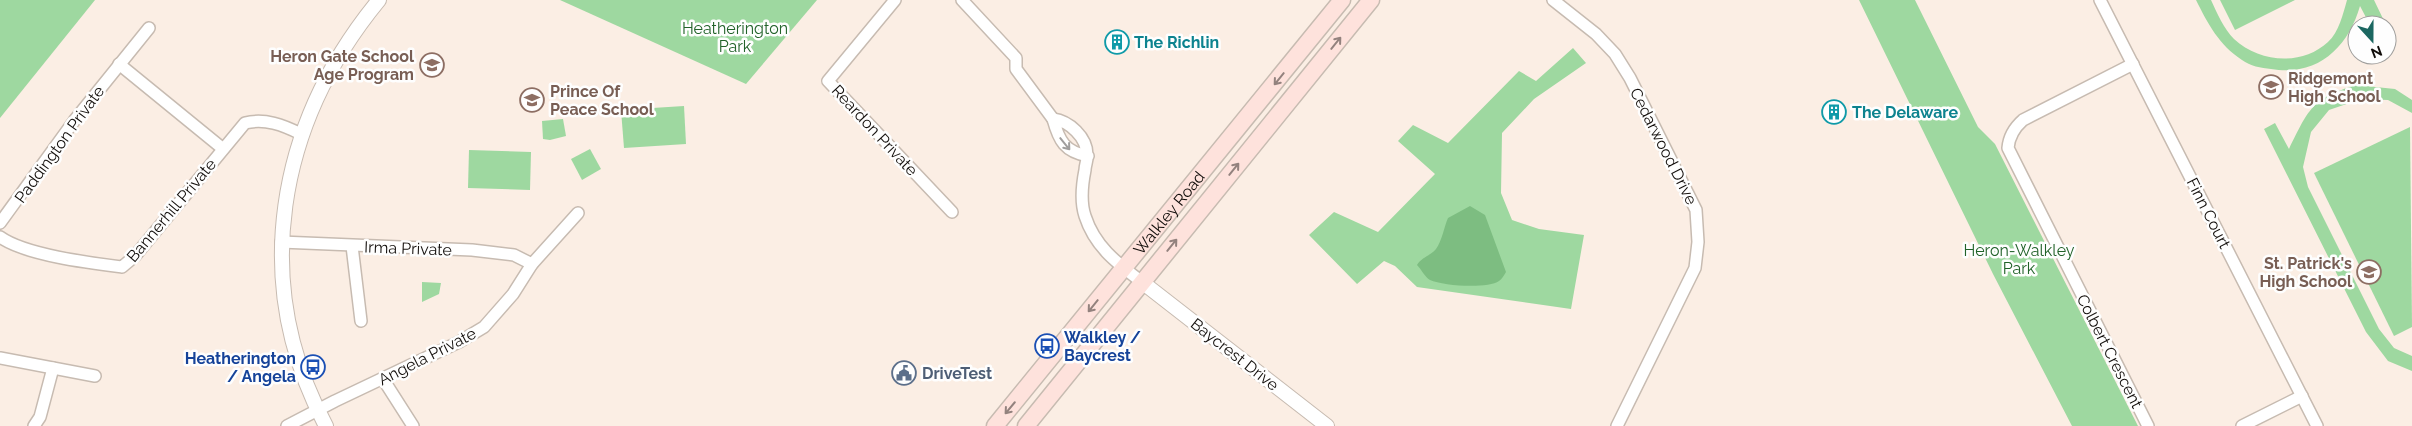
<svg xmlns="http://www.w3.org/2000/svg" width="2412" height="426" viewBox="0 0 2412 426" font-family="Raleway,sans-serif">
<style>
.green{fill:#9ed8a0}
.forest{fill:#7dbd81}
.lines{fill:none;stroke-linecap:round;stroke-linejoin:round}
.minor-casing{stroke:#c7bbb1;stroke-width:14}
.tertiary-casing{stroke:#c7bbb1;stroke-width:16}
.secondary-casing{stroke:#c7bbb1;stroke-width:19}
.minor{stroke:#fff;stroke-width:11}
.tertiary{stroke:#fff;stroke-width:14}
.secondary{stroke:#fee2dc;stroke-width:16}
.oneway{stroke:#93827e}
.oneway2{stroke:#a09e9d}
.labels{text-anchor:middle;stroke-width:5;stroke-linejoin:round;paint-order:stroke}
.park-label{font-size:16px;fill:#216229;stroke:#fefefe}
.culture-label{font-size:16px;font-weight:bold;fill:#0d838f;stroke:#fefefe;text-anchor:start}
.education-label{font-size:16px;font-weight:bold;fill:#785e54;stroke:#fefefe;text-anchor:end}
.street-label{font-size:16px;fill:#110d0a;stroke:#fefefe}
.transit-label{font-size:16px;font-weight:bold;fill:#164399;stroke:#fefefe;text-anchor:start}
.service-label{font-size:16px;font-weight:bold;fill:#4e5e75;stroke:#fefefe;text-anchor:start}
</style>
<rect width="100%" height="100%" fill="#fbeee4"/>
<g class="green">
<polygon points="0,0 95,0 0,118"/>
<polygon points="560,0 817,0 746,84"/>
<polygon points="1859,0 1915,0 1978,127 1995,144 2138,426 2072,426 1993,274"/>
<path d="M2196 0H2211C2217 13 2224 29 2234 39 2260 63 2302 66 2328 42 2339 32 2343 14 2347 0H2374L2386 25H2370L2360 6C2348 48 2317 77 2271 69 2261 68 2250 66 2242 60 2219 45 2208 24 2196 0Z"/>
<polygon points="2220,0 2295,0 2235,30"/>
<polygon points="1573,48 1586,63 1534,99 1502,133 1501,193 1512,220 1539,229 1584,235 1571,309 1417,287 1395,266 1384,261 1357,284 1309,235 1334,212 1378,232 1435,174 1398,141 1413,125 1448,143 1519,71 1536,81"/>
<path d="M2356 85 2395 89 2412 100V113L2388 100 2361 99 2329 110 2311 132 2303 167 2308 187 2379 329 2394 348 2412 356V371L2388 361 2366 332 2264 129 2275 123 2289 149C2309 109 2311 99 2356 85Z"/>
<polygon points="684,106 686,144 624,148 621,110"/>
<polygon points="563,119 566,136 550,140 543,139 542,121"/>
<polygon points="2410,127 2412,327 2394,336 2314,173"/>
<polygon points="590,149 601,169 582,180 571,159"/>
<polygon points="469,150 531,152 530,190 468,188"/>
<polygon points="422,282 441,283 439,294 422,302"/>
</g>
<path class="forest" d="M1470 206 1485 215 1506 272C1504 275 1502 279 1499 281 1488 289 1443 286 1430 280 1425 277 1421 269 1417 265 1422 257 1430 256 1436 249 1442 241 1444 227 1448 218Z"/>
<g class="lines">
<g class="minor-casing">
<g id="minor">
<polyline points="895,0 828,81 952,212"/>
<polyline points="962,0 1016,58 1016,69 1053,119"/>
<polyline points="1553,0 1596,34 1615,54 1630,78 1696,210 1698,242 1695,268 1617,426"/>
<polyline points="2100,0 2317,426"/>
<polyline points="119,64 222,148"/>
<path d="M2133 64 2023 120C2014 128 2009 136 2008 148L2148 426"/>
<path d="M1088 156C1065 152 1059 141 1053 119 1069 121 1087 137 1087 155 1088 159 1085 165 1085 170 1082 185 1080 201 1085 216 1095 247 1117 263 1142 282"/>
<polyline points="0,223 74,121 149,28"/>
<path d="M0 237C25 255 90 263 122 267L135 256 245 123C265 118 283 125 301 134"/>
<polyline points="281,242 472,250 514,255 532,264"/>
<polyline points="352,246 361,321"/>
<polyline points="0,358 95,376"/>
<polyline points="383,379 413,426"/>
<polyline points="34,426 40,417 53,368"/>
<polyline points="287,426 335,401 459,342 484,327 513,294 532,264 578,213"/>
<polyline points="2242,426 2302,396"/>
</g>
</g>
<g class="tertiary-casing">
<g id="tertiary">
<polyline points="1142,282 1327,426"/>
<path d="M326 426C249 282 277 124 379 0"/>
</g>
</g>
<g class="secondary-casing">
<g id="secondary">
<path id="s1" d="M995 426 1342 0"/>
<polyline points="1026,426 1371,0"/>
</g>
</g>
<use href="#minor" class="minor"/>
<use href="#tertiary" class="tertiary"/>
<use href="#secondary" class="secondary"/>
</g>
<defs><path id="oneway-shaft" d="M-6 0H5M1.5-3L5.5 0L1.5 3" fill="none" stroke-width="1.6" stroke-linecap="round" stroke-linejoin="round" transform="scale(1.25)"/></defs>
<g class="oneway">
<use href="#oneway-shaft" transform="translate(1336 43) rotate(-51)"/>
<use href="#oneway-shaft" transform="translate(1279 79) rotate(129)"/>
<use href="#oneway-shaft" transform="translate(1234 169) rotate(-51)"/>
<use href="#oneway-shaft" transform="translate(1172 245) rotate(-51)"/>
<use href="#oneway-shaft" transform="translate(1093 306) rotate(129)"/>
<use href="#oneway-shaft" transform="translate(1010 408) rotate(130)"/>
</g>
<use class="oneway2" href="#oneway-shaft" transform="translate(1065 144) rotate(51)"/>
<defs>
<g id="building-ring" transform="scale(1.25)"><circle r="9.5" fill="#fefefe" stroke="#0f9aa8" stroke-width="1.5"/><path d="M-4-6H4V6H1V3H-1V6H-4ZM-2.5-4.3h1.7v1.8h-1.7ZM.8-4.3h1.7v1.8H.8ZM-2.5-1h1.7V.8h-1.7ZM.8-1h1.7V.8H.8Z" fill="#0f9aa8"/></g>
<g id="school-ring" transform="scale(1.25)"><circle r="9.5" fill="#fefefe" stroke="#8d6e63" stroke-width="1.5"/><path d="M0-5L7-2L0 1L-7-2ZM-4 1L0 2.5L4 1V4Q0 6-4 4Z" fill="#8d6e63"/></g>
<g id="bus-ring" transform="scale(1.25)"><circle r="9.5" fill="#fefefe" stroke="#1a4fb4" stroke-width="1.5"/><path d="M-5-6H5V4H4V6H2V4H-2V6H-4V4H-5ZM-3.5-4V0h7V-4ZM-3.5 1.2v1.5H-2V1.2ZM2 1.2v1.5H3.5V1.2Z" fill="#1a4fb4"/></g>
<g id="civic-ring" transform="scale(1.25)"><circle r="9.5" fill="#fefefe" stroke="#5c6f8a" stroke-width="1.5"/><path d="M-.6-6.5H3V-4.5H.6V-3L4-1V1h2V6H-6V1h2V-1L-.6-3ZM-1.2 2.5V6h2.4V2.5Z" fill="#5c6f8a"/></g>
</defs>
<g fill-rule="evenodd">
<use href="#building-ring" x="1117" y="42"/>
<use href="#school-ring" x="432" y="65"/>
<use href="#school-ring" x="2271" y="87"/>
<use href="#school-ring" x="532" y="100"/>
<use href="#building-ring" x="1834" y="112"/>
<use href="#school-ring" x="2369" y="272"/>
<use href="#bus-ring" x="1047" y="346"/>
<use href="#bus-ring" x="313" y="367"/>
<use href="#civic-ring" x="904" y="373"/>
</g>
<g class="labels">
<g class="park-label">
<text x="735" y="34">Heatherington<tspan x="735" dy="18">Park</tspan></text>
<text x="2019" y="256">Heron-Walkley<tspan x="2019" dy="18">Park</tspan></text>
</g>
<g class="culture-label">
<text x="1134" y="48">The Richlin</text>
<text x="1852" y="118">The Delaware</text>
</g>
<g class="education-label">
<text x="414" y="62">Heron Gate School<tspan x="414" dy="18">Age Program</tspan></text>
<text x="2288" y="84" text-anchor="start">Ridgemont<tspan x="2288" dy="18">High School</tspan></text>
<text x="550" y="97" text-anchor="start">Prince Of<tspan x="550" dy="18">Peace School</tspan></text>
<text x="2352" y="269">St. Patrick's<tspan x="2352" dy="18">High School</tspan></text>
</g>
<g class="street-label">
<text transform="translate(875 130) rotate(47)" y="6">Reardon Private</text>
<text transform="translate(59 144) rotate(-54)" y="6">Paddington Private</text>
<text transform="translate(1664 146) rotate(63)" y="6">Cedarwood Drive</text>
<text transform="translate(171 210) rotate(-50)" y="6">Bannerhill Private</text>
<text dy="6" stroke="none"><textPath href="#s1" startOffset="275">Walkley Road</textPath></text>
<text transform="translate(2209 213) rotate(63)" y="6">Finn Court</text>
<text transform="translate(408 248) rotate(2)" y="6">Irma Private</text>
<text transform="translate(2110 351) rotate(63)" y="6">Colbert Crescent</text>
<text transform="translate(1235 354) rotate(38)" y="6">Baycrest Drive</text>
<text transform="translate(427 356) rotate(-27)" y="6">Angela Private</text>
</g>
<g class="transit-label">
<text x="1064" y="343">Walkley /<tspan x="1064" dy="18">Baycrest</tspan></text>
<text x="296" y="364" text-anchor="end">Heatherington<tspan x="296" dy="18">/ Angela</tspan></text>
</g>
<g class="service-label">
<text x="922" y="379">DriveTest</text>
</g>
</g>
<g transform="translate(2372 40) rotate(159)"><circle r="24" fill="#fefefe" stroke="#9f9e9c"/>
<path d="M0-4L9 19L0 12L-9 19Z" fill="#1c6761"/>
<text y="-8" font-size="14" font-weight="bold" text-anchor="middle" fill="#110d0a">N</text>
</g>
</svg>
